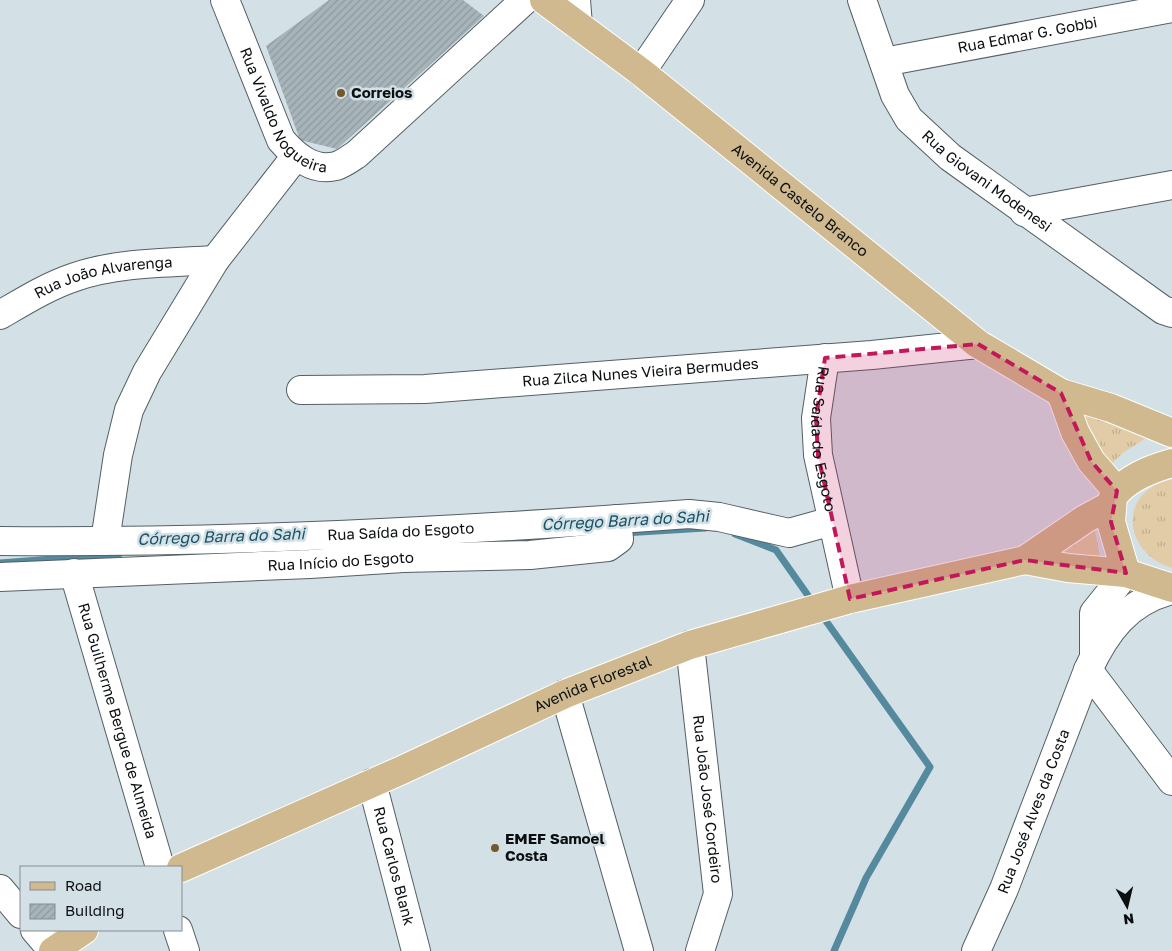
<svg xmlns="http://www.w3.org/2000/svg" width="1172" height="951" viewBox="0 0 1172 951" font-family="'Golos Text',sans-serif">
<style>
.grass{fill:url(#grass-tufts)}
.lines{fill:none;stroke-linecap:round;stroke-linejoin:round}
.stream{stroke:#55899e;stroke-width:7}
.building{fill:url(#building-hatch)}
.minor-casing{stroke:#546065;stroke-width:30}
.major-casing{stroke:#fff;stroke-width:30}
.minor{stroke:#fff;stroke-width:28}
.major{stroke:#d0b98e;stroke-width:28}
.marked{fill:#c2185b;fill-opacity:0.2;stroke:#c2185b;stroke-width:4;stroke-dasharray:10 6;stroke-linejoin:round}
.poi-dot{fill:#73592b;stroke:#d3e1e7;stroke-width:2}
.labels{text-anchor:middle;stroke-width:5;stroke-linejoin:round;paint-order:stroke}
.street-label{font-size:15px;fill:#0b0f11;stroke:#d3e1e7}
.poi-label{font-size:15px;font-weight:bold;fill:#0b0f11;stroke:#d3e1e7;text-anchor:start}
.water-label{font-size:16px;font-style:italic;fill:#175267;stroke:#d3e1e7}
</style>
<defs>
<pattern id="grass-tufts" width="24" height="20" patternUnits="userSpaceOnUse" patternTransform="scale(1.25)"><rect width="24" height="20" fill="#e2cca7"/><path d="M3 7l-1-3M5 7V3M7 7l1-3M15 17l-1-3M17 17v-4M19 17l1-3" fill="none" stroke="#c1ae8f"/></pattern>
<pattern id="building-hatch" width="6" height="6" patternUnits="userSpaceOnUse" patternTransform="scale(1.25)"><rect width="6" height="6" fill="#a7b4ba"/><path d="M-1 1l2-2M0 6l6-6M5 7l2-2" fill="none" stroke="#8e9a9f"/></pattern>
</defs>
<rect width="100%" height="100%" fill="#d3e1e7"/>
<g class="grass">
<polygon points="1082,413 1146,438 1123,453 1109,466"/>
<path d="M1172 479V568C1124 554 1115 492 1172 479Z"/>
<polygon points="1094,526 1101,562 1058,554"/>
</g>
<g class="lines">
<g class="stream">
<polyline points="624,533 705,528"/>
<polyline points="735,534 776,550 814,604"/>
<polyline points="502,540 578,537"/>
<polyline points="0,563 119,554"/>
<polyline points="821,614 930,767 866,878 834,951"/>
</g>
</g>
<polygon class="building" points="329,0 463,0 484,16 337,149 300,140 266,46"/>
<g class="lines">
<g class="minor-casing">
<g id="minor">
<path id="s1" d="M225 0 281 140C295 156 313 172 336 166 343 164 351 158 357 154L525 0"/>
<polyline points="576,0 578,25"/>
<path id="s2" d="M862 0 895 95 909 119 950 157 1163 310 1172 313"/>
<path id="s3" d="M884 62 1172 8"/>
<polyline points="641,72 690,0"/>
<polyline points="1024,212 1172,185"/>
<path id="s4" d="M0 315C24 301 48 286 75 277 119 262 170 263 215 260"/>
<path id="s5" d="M825 358 816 418 818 455 850 599"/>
<path id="s6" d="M301 390 425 389 872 355 978 344"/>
<path id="s7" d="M0 541C230 543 459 531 689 514L719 517 789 533 832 521"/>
<polyline points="105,541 118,455 129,410 147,372 215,260 296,156"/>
<path id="s8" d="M74 573 160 867"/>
<path id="s9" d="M0 577 310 564 403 558 530 555 608 547 619 539 617 519"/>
<path id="s10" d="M690 645 718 894 700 951"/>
<polyline points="1094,656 1094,613 1126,573"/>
<polyline points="1088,670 1172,781"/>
<polyline points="565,694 639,951"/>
<path id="s11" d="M372 783 416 951"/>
<polyline points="0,889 21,914"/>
<polyline points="35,930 53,951"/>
<polyline points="178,930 185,951"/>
<path id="s12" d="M976 951 1004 889 1088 670C1106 631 1128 601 1172 590"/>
</g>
</g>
<g class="major-casing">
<g id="major">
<path id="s13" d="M544 0 641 72 978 344 1061 393 1111 408 1172 433"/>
<polyline points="1061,393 1075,432 1091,461 1117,491"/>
<polyline points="1025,560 1085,519 1111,505"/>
<path d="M1126 573 1111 522 1113 497C1126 478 1151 469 1172 463"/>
<path id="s14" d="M181 868 402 770 565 694 690 645 850 599 1025 560 1068 568 1126 573 1172 588"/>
<polyline points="53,951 84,930"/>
</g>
</g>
<use href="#minor" class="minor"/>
<use href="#major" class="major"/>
</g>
<path class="marked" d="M978 344 1061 393 1091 461 1117 491 1111 522 1126 573 1025 560 850 599 818 455 816 418 825 358Z"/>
<g class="poi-dot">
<circle cx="341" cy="93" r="5"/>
<circle cx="495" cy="848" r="5"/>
</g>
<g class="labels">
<g class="street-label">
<text dy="5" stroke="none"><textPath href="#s3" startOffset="146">Rua Edmar G. Gobbi</textPath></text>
<text dy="5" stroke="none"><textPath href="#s1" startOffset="129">Rua Vivaldo Nogueira</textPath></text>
<text dy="5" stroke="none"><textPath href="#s2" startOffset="228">Rua Giovani Modenesi</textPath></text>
<text dy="5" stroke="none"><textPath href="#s13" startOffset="325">Avenida Castelo Branco</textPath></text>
<text dy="5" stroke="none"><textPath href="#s4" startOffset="112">Rua João Alvarenga</textPath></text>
<text dy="5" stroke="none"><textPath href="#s6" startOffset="340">Rua Zilca Nunes Vieira Bermudes</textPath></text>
<text dy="5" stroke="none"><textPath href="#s5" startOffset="82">Rua Saída do Esgoto</textPath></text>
<text dy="5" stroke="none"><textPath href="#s7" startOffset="401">Rua Saída do Esgoto</textPath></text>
<text dy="5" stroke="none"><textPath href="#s9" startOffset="341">Rua Início do Esgoto</textPath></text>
<text dy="5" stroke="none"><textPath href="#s14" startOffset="451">Avenida Florestal</textPath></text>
<text dy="5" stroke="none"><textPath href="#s8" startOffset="154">Rua Guilherme Bergue de Almeida</textPath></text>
<text dy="5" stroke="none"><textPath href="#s10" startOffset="155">Rua João José Cordeiro</textPath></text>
<text dy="5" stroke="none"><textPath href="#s12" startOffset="151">Rua José Alves da Costa</textPath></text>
<text dy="5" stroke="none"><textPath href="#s11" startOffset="86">Rua Carlos Blank</textPath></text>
</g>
<g class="poi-label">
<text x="351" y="98">Correios</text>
<text x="505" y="844">EMEF Samoel<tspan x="505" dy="17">Costa</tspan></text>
</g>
<g class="water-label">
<text transform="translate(625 520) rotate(-3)" y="6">Córrego Barra do Sahi</text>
<text transform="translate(221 536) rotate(-2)" y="6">Córrego Barra do Sahi</text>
</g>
</g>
<rect x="20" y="866" width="162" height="65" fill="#d3e1e7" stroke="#838d91"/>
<rect x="30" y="882" width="25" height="8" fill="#d0b98e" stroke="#838d91"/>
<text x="65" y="891" font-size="15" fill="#0b0f11">Road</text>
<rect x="30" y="904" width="25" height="15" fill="url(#building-hatch)" stroke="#838d91"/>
<text x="65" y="916" font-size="15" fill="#0b0f11">Building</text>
<g transform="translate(1127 906) rotate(172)" stroke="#d3e1e7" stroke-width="4" paint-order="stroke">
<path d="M0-4L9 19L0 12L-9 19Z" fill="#0b0f11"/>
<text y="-8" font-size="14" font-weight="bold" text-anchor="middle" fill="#0b0f11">N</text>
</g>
</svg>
